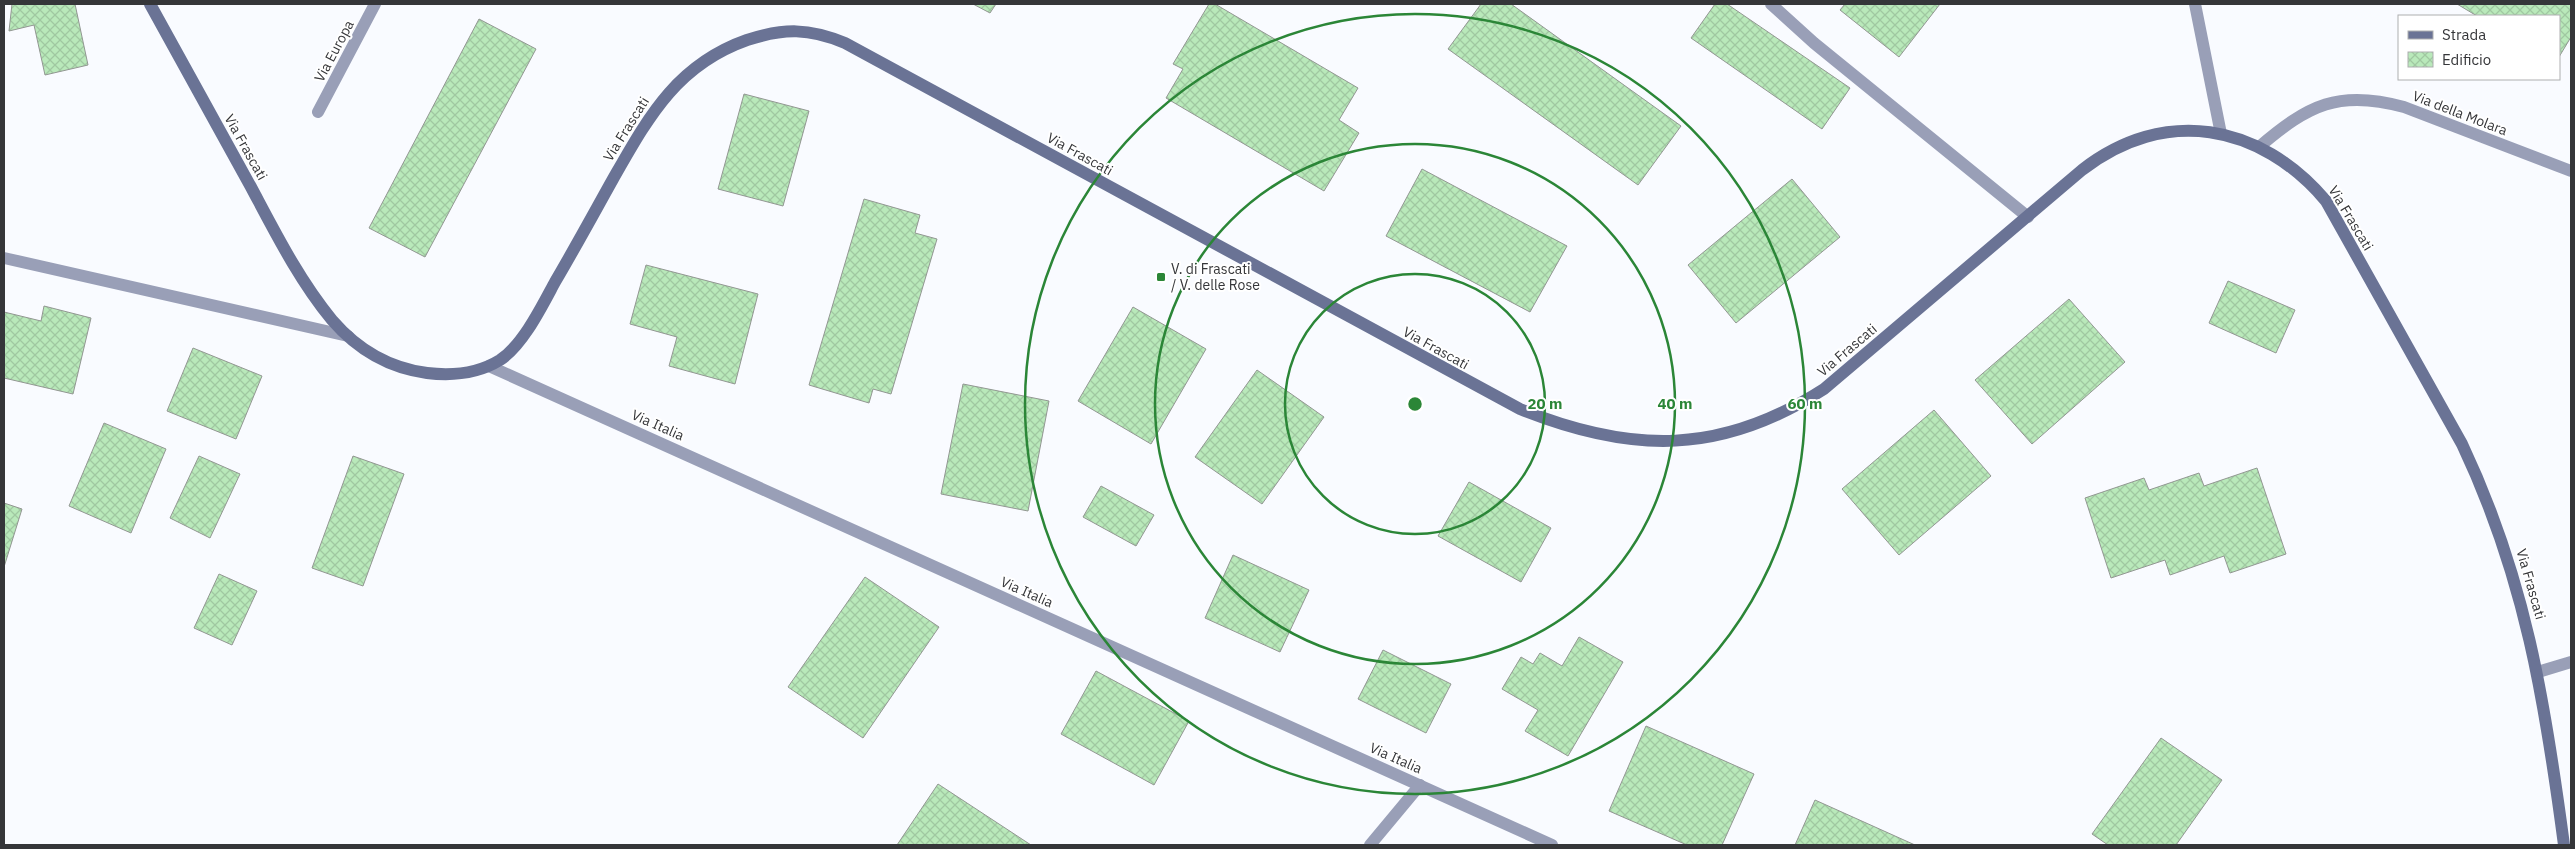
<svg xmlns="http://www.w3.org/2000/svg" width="2575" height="849" viewBox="0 0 2575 849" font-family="'IBM Plex Sans',sans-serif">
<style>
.building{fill:url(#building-cross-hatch);stroke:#929792}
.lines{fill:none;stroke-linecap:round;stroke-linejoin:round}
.service{stroke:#999fb7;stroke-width:12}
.minor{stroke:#999fb7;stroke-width:12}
.secondary{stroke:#6a7395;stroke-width:12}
.ring{fill:none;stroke:#2b8637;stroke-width:2.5}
.poi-dot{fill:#2b8637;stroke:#fff;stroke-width:2}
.labels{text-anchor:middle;stroke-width:4;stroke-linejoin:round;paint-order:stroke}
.street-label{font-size:14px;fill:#353639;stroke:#fff}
.poi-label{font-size:14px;fill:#353639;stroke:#fff;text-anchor:start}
.centre{fill:#2b8637;stroke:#fff;stroke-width:2.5}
.ring-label{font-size:15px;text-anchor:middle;font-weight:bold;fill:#2b8637;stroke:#fff;stroke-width:4;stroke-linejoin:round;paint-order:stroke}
</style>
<defs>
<pattern id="building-cross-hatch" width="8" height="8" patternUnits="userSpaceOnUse" patternTransform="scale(1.25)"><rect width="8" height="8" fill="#b9e9ba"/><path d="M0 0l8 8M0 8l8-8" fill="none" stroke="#a0c8a1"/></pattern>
</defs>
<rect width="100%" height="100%" fill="#f9fbff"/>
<g class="building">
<polygon points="12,4 75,4 88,65 45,75 34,25 9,31"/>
<polygon points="973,4 996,4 990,13"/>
<polygon points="1209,4 1215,4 1358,88 1339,120 1359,133 1324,191 1166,98 1183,69 1173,64"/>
<polygon points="1481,4 1511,4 1681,126 1638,185 1448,49"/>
<polygon points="1715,4 1727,4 1850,88 1822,129 1691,38"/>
<polygon points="1845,4 1940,4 1899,57 1840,10"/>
<polygon points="2457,4 2571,4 2571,37 2559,57 2559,16 2477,16"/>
<polygon points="479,19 536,49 425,257 369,228"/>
<polygon points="744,94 809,111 783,206 718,189"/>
<polygon points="1422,169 1567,246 1530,312 1386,236"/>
<polygon points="1792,179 1840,237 1736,323 1688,265"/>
<polygon points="864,199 920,215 915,233 937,239 891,394 873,389 869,403 809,385"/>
<polygon points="646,265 758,294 735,384 669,366 677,337 630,324"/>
<polygon points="2228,281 2295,310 2276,353 2209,323"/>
<polygon points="2069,299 2125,362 2032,444 1975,380"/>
<polygon points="44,306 91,318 73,394 4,378 4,312 41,321"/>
<polygon points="1133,307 1206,349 1151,444 1078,401"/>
<polygon points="193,348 262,376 236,439 167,411"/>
<polygon points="1257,370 1324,417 1262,504 1195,457"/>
<polygon points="963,384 1049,401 1028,511 941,494"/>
<polygon points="1934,410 1991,476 1899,555 1842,489"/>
<polygon points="104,423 166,449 131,533 69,506"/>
<polygon points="199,456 240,474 210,538 170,518"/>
<polygon points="353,456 404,474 363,586 312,568"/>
<polygon points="2257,468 2286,554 2230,573 2224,556 2170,575 2165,560 2111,578 2085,498 2144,478 2149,490 2199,473 2204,486"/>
<polygon points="1469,482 1551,528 1521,582 1438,536"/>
<polygon points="1101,486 1154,515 1136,546 1083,517"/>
<polygon points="4,503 22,509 4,567"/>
<polygon points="1233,555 1309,590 1280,652 1205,618"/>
<polygon points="219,574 257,591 232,645 194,628"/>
<polygon points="865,577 939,627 863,738 788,687"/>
<polygon points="1579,637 1623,662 1568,756 1525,731 1538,710 1502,689 1521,657 1533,664 1540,653 1562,666"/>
<polygon points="1383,650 1451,684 1426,733 1358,699"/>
<polygon points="1096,671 1189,721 1154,785 1061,734"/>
<polygon points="1646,726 1754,774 1722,845 1687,845 1609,811"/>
<polygon points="2161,738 2222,780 2176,845 2108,845 2092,834"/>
<polygon points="938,784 1031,845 897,845"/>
<polygon points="1815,800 1915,845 1795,845"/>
</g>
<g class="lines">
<g class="service">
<polyline points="2195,4 2221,134"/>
<polyline points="318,112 375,4"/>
<path d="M2259 147C2308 105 2339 89 2404 107L2571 171"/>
<polyline points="2538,672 2571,662"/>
</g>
<g class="minor">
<polyline points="1771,4 1814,43 2028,217"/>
<polyline points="4,258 348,336"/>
<polyline points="489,366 1552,845"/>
<polyline points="1370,845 1420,785"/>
</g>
<path class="secondary" d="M150 4C184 65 217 126 251 187 275 232 299 280 332 320 357 349 389 368 427 373 452 376 479 373 500 360 523 345 542 306 555 282 575 248 594 213 613 179 648 118 676 65 747 40 784 28 809 28 845 43L1520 409C1632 454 1721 455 1824 389L2082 170C2164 106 2260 123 2326 201L2462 444C2525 577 2545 701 2564 845"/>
</g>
<g class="ring">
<circle cx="1415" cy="404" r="130"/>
<circle cx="1415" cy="404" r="260"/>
<circle cx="1415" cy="404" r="390"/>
</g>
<rect class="poi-dot" x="1156" y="272" width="10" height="10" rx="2.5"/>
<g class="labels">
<g class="street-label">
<text transform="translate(334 51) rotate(-62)" y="5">Via Europa</text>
<text transform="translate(2460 113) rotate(21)" y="5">Via della Molara</text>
<text transform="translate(626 129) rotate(-58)" y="5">Via Frascati</text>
<text transform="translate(246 147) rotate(61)" y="5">Via Frascati</text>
<text transform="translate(1080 154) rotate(29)" y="5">Via Frascati</text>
<text transform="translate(2351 218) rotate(59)" y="5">Via Frascati</text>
<text transform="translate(1436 348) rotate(29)" y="5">Via Frascati</text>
<text transform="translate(1847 350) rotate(-40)" y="5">Via Frascati</text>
<text transform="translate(658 425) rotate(24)" y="5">Via Italia</text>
<text transform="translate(2531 584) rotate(74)" y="5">Via Frascati</text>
<text transform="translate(1027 592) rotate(24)" y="5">Via Italia</text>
<text transform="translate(1396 758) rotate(24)" y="5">Via Italia</text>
</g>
<g class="poi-label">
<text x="1171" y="274">V. di Frascati<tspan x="1171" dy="16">/ V. delle Rose</tspan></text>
</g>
</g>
<circle cx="1415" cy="404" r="8" class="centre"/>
<g class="ring-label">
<text x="1545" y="409">20 m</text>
<text x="1675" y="409">40 m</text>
<text x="1805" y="409">60 m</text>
</g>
<rect width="2575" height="849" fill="none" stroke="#353639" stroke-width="10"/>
<rect x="2398" y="15" width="162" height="65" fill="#ffffff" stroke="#aeafb0"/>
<rect x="2408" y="31" width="25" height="8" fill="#6a7395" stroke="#aeafb0"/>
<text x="2442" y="40" font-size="15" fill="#353639">Strada</text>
<rect x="2408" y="52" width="25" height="15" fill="url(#building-cross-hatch)" stroke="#aeafb0"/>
<text x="2442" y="65" font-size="15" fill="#353639">Edificio</text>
</svg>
